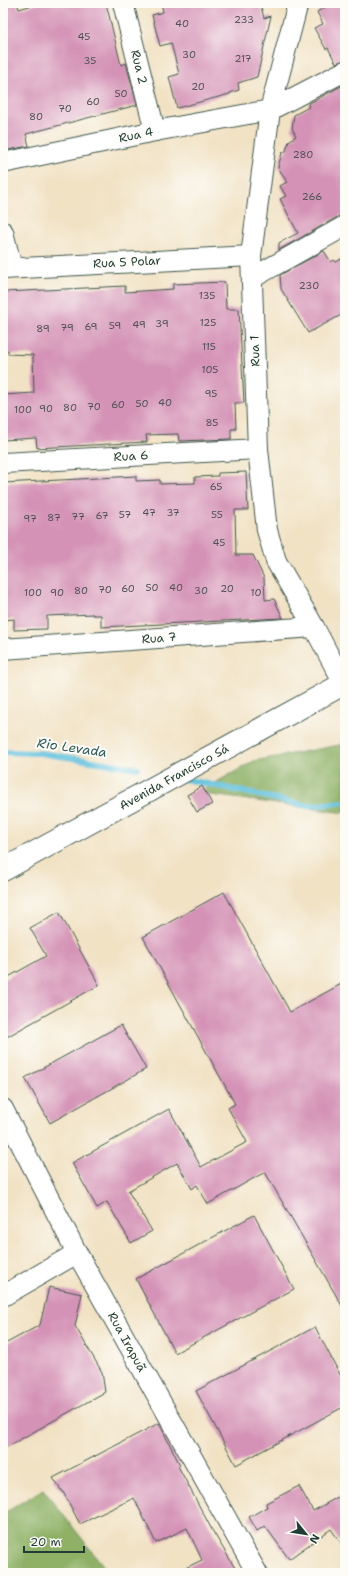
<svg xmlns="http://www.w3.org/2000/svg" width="348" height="1576" viewBox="0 0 348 1576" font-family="'Shantell Sans',sans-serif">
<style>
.forest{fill:#8eb166;stroke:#56774d}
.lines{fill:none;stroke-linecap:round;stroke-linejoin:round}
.stream{stroke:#5fc1de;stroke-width:6}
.building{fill:#d492b6}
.street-casing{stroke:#3e564a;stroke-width:22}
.secondary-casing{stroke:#3e564a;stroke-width:24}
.street{stroke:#fff;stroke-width:20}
.secondary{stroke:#fff;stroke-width:22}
.labels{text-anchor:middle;stroke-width:4;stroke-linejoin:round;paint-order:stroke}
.number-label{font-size:10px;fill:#4c5254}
.street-label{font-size:12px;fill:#1f3d34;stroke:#fdfcf7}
.water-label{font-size:13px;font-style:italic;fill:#2f5e5e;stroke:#fdfcf7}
</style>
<rect width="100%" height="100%" fill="#fdfcf7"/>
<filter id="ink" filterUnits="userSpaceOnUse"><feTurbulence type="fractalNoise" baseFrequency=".025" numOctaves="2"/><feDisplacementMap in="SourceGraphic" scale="8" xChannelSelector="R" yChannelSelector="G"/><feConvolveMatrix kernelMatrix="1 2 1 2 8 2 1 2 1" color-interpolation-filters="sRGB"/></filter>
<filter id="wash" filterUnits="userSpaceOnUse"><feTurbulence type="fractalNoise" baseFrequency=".012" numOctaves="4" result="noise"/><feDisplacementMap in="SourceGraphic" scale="16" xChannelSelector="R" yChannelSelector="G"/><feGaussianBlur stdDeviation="0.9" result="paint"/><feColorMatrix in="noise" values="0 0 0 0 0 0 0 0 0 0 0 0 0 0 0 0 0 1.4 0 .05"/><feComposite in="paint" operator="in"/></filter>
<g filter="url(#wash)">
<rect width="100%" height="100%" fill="#f1e2c4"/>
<g class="forest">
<polygon points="345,744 345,813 197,793 254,761"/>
<polygon points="43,1489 109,1573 3,1573 3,1514"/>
</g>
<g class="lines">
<g class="stream">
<polyline points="3,752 40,753 137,768"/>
<polyline points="185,779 308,806 345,802"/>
</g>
</g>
<g id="blocks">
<g class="building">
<polygon points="3,3 17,3 19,9 40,3 106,3 121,65 126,63 137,105 26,134 29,146 3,151"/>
<polygon points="161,3 260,3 264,18 271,16 257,77 238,83 239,90 230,93 230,94 177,108 169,77 179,74 171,43 160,46 152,15 163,12"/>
<polygon points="332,3 345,3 345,60 336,63 328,48 326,49 314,28 323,24 317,12"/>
<polygon points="345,84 345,215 339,216 279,250 279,243 298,233 280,199 286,196 280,186 287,182 278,167 282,153 286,151 289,141 296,136 292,128 294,115 309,107 308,104"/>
<polygon points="324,251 331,262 334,260 336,262 345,257 345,313 308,333 281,289 280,275"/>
<polygon points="225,282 226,309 239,309 244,403 235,403 236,429 231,429 231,439 179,441 178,434 146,435 147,442 37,448 36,438 3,440 3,395 34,393 33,355 8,354 8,350 3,351 3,305 6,305 5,292 125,286 125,292 173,289 173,284"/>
<polygon points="246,472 248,510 235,510 236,555 253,555 264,578 265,600 274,599 283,618 101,627 101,615 93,615 93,614 47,616 47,629 14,630 14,619 3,620 3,483 136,476 136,481 160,480 160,484 195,483 195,477 218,476 218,473"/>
<polygon points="202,786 212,804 197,812 187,795"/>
<polygon points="224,892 290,1012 345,982 345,1311 265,1172 208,1204 197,1185 192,1189 177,1163 128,1191 152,1231 131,1243 107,1202 97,1208 72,1163 169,1109 201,1167 247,1142 228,1108 235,1104 143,937"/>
<polygon points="59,912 99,985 3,1039 3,980 46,956 30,928"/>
<polygon points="121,1025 146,1069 50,1123 25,1078"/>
<polygon points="254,1215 294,1289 175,1353 136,1279"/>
<polygon points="49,1287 82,1294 75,1326 102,1372 105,1392 3,1449 3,1345 40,1325"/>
<polygon points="315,1327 345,1384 345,1406 236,1465 196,1391"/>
<polygon points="159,1423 180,1465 178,1466 212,1530 238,1573 175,1573 202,1560 187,1528 156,1543 134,1498 80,1524 62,1490 61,1490 53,1478"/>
<polygon points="299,1486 313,1511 345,1493 345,1549 331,1529 289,1559 265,1526 257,1531 249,1517 267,1507 266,1503"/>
</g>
</g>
</g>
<g filter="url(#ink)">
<use href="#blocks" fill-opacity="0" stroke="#3e564a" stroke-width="1"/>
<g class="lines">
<g class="street-casing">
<g id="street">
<polyline points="123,3 155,131"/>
<polyline points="298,3 270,110 251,256 258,449 267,530 276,561 314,627 344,684"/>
<polyline points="3,163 155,131 270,110 345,71"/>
<polyline points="3,232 12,268"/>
<polyline points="3,269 251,256"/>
<polyline points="252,278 345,226"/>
<polyline points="3,463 258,449"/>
<polyline points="3,649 314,627"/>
<polyline points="3,1109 77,1253 257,1573"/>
<polyline points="3,1296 77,1253"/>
</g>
</g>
<g class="secondary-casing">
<polyline id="secondary" points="3,870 345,683"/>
</g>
<use href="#street" class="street"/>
<use href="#secondary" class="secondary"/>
</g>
</g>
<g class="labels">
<g class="number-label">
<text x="244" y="23">233</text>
<text x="182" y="27">40</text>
<text x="84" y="40">45</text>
<text x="189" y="58">30</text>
<text x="243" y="62">217</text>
<text x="90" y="64">35</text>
<text x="198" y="90">20</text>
<text x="121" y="97">50</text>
<text x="93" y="105">60</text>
<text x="65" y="112">70</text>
<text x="36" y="120">80</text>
<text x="303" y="158">280</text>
<text x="312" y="200">266</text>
<text x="309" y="289">230</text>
<text x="207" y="299">135</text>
<text x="208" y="326">125</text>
<text x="162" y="327">39</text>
<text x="139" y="328">49</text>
<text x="115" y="329">59</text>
<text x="91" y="330">69</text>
<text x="67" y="331">79</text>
<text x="43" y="332">89</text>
<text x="209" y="350">115</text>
<text x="210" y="373">105</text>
<text x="211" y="397">95</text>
<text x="165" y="406">40</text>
<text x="142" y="407">50</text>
<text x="118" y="408">60</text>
<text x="94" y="410">70</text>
<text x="70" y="411">80</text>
<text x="46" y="412">90</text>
<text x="23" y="413">100</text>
<text x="212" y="426">85</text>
<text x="216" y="490">65</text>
<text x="149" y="516">47</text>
<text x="173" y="516">37</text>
<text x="125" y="518">57</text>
<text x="217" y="518">55</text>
<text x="102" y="519">67</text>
<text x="78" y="520">77</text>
<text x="54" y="521">87</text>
<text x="30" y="522">97</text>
<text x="219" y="546">45</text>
<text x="152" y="591">50</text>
<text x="176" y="591">40</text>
<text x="128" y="592">60</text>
<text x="227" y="592">20</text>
<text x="105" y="593">70</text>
<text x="81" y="594">80</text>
<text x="201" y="594">30</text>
<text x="33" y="596">100</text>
<text x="57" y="596">90</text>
<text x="256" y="596">10</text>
</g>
<g class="street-label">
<text transform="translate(139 67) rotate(76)" y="4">Rua 2</text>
<text transform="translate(136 135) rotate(-12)" y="4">Rua 4</text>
<text transform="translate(127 262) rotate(-3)" y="4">Rua 5 Polar</text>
<text transform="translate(255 351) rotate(-92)" y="4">Rua 1</text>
<text transform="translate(131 456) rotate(-3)" y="4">Rua 6</text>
<text transform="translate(159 638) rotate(-4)" y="4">Rua 7</text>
<text transform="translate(174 777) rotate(-29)" y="4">Avenida Francisco Sá</text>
<text transform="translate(127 1342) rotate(61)" y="4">Rua Irapuã</text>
</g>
<g class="water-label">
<text transform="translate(72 747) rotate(8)" y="5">Rio Levada</text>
</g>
</g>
<rect width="348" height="1576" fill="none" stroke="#fdfcf7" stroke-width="16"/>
<g transform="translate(306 1534) rotate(120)" stroke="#fdfcf7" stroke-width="3" paint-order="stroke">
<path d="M0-3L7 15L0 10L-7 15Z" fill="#1f3d34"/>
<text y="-6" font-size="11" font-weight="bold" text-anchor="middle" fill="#1f3d34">N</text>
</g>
<path d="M24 1546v6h60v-6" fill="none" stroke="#1f3d34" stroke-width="2"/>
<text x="30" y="1546" font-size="12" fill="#1f3d34" stroke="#fdfcf7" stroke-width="3" paint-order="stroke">20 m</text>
</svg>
